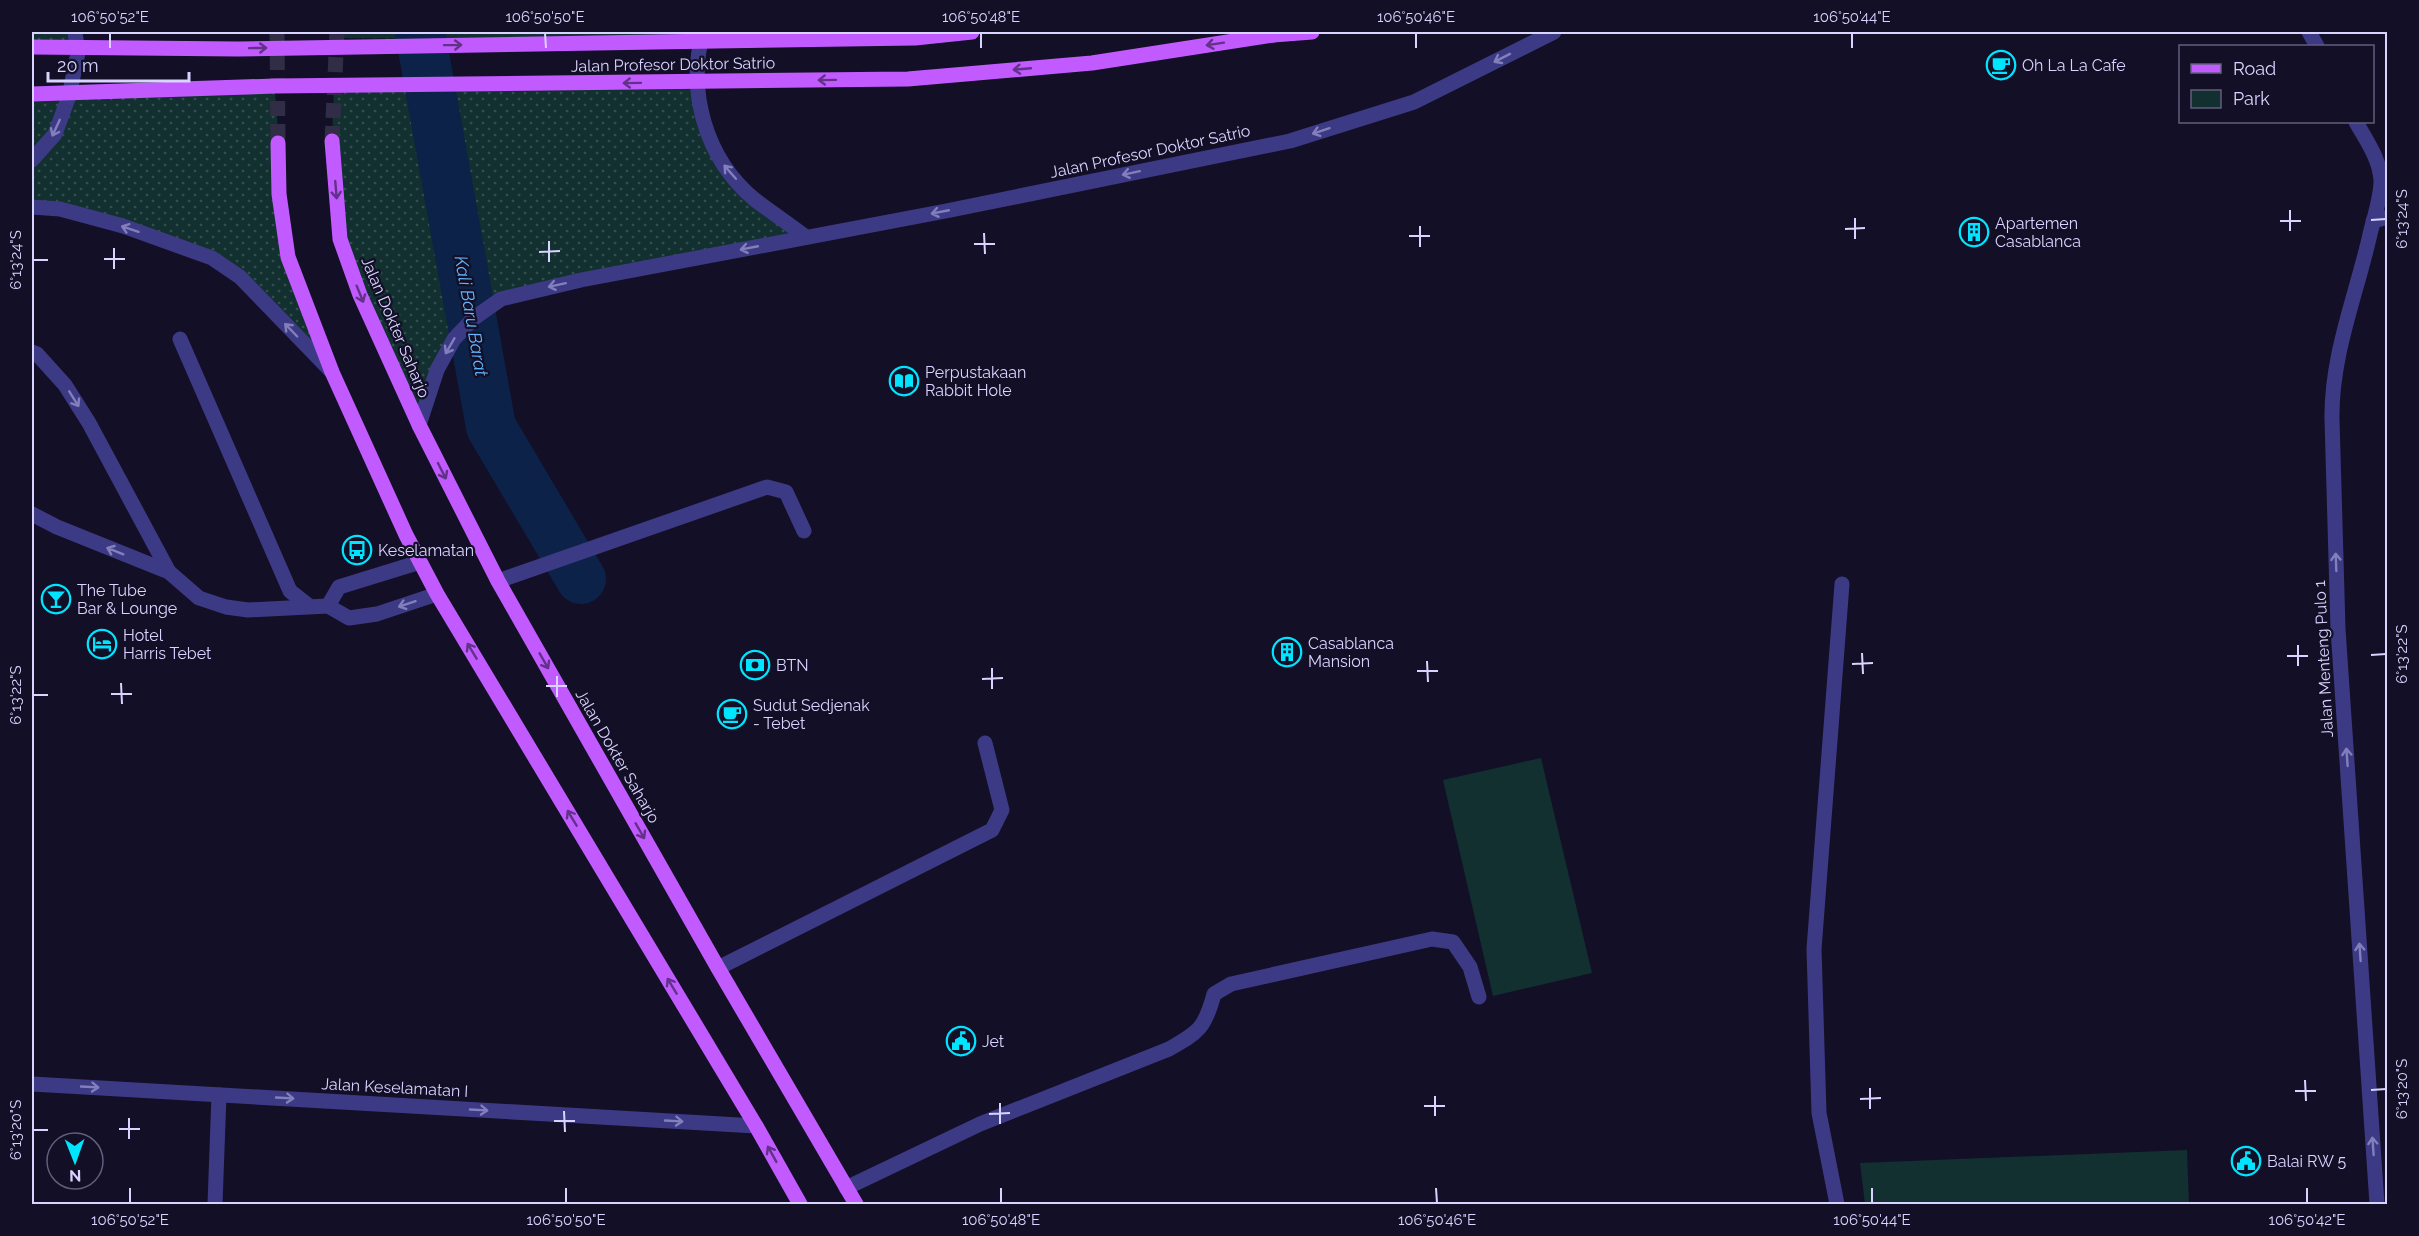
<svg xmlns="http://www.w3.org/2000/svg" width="2419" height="1236" viewBox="0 0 2419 1236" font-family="Raleway,sans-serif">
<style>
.green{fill:url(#green-dots)}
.pitch{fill:#12302f}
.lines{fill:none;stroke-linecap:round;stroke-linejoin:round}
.canal{stroke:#0c2248;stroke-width:50}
.primary-tunnel{stroke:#312d47;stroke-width:15;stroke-dasharray:15 8;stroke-linecap:butt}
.service{stroke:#3d3a85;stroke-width:15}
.minor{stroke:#3d3a85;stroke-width:15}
.tertiary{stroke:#3d3a85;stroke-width:15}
.primary{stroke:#c25bff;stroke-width:15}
.primary-bridge{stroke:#c25bff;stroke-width:15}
.oneway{stroke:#623188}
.oneway2{stroke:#837fbc}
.ticks{fill:none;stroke:#d9d4ff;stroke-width:2}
.labels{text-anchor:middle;stroke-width:4.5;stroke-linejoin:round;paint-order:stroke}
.street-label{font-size:16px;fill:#d9d4ff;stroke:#130f26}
.poi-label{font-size:16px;fill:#d9d4ff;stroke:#130f26;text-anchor:start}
.water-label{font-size:18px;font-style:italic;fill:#62b6ff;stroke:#130f26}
.neatline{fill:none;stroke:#d9d4ff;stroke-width:2}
.ticks-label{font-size:15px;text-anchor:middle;fill:#d9d4ff}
</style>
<defs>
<pattern id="green-dots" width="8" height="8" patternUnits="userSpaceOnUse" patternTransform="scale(1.5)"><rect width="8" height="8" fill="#12302f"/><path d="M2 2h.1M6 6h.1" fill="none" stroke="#344d4e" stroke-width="1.8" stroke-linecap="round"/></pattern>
</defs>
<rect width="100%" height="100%" fill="#130f26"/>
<g class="green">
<polygon points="32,32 75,32 78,49 32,47"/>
<polygon points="339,32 708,32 715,41 340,38"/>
<polygon points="699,82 720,160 806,237 525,292 454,339 419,425 340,239 332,141 334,86"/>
<polygon points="275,92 288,257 332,372 212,258 32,207 32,94"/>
</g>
<g class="pitch">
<polygon points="1541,758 1592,973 1493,996 1443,780"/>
<polygon points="2187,1150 2189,1204 1865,1204 1860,1163"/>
</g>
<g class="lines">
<polyline class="canal" points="420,32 491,427 581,579"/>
<g class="primary-tunnel">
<polyline points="277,32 278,143"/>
<polyline points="332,141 337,32"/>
</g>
<g class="service">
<polyline points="2373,221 2388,217"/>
<polyline points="180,339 290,591 309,606"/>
<polyline points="32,352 37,354 65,385 89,423 169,572"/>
<polyline points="32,514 57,527 169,572 199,598 226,607 248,610 328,606 349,618 377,614 437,594"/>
<polyline points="498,581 767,487 786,492 804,531"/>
<polyline points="328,606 339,587 420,562"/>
<polyline points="718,968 992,830 1002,810 985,743"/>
</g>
<g class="minor">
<polyline points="2309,32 2317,46"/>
<path d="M2356 122C2366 140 2380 159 2381 181 2381 196 2375 215 2371 230 2357 294 2331 354 2332 419L2338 629 2377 1204"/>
<polyline points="32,1084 756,1126"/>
<path d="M846 1188 980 1124 1169 1049C1199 1032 1205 1028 1214 994L1231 984 1432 939 1453 942 1470 967 1479 997"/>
<polyline points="215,1204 219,1095"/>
<polyline points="1837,1204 1819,1113 1814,949 1842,584"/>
</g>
<g class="tertiary">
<path d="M703 32C687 91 705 158 754 199 771 212 789 224 806 237"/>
<polyline points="32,160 55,134 69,96 78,53 75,32"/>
<polyline points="32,207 60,209 123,226 212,258 240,277 332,372"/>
<polyline points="419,425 437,370 454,339 474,318 501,299 581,280 946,211 1290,141 1414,102 1554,32"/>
</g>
<g class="primary">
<polyline points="1273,35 1312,32"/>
<polyline points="332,141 340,239 360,295 419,425 498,581 718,968 856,1204"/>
<polyline points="278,143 279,194 288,257 332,372 406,535 437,594 756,1126 800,1204"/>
</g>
<g class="primary-bridge">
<polyline points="32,47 238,49 715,41 915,38 972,32"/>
<polyline points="32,94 275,86 908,79 1092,63 1273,35"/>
</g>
</g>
<defs><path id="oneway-shaft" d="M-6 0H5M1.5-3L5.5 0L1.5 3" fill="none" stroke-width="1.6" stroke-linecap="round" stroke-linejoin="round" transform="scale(1.5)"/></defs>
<g class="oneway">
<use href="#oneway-shaft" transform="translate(1215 44) rotate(171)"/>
<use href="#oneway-shaft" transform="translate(453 45) rotate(-1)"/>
<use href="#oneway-shaft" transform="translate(258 48) rotate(-1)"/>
<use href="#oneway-shaft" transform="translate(1022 69) rotate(175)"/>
<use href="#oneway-shaft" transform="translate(827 80) rotate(179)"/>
<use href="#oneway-shaft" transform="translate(632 83) rotate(179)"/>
<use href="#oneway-shaft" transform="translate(336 190) rotate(85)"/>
<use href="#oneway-shaft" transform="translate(360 294) rotate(68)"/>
<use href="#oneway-shaft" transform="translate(442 471) rotate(63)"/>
<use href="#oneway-shaft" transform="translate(472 651) rotate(-121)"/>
<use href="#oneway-shaft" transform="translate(544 661) rotate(60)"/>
<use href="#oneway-shaft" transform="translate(572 818) rotate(-121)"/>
<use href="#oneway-shaft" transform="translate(640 831) rotate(60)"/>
<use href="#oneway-shaft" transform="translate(672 986) rotate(-121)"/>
<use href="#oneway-shaft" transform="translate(772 1154) rotate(-119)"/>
</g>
<g class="oneway2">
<use href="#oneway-shaft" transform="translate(1502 58) rotate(153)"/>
<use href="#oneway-shaft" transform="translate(56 128) rotate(115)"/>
<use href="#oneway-shaft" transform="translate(1321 131) rotate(162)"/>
<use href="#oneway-shaft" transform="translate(730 172) rotate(-131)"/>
<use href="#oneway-shaft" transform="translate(1131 173) rotate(168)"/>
<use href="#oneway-shaft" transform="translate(940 212) rotate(169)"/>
<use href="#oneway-shaft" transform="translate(130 229) rotate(-162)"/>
<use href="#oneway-shaft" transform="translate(749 248) rotate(169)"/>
<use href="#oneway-shaft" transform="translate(557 285) rotate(168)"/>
<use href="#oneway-shaft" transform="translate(291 330) rotate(-134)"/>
<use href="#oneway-shaft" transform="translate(450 346) rotate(120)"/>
<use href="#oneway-shaft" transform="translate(74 399) rotate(58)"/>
<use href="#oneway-shaft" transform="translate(115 551) rotate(-158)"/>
<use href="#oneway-shaft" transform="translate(2336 562) rotate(-92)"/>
<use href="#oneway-shaft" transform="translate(407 604) rotate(162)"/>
<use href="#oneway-shaft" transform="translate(2347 757) rotate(-94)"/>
<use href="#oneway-shaft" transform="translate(2360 952) rotate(-94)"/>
<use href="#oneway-shaft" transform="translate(90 1087) rotate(3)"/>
<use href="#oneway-shaft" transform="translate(285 1098) rotate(3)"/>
<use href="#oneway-shaft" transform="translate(479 1110) rotate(3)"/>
<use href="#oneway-shaft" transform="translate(674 1121) rotate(3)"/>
<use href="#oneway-shaft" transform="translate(2373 1146) rotate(-94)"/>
</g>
<path class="ticks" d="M110 33V48M545 33 546 48M981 33V48M1416 33V48M1852 33V48M2290 210V231M1855 218V239M2371 220 2386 219M2280 221H2301M1420 226V247M1845 229 1865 228M984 233 985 254M1409 236H1430M549 241V262M974 244H995M114 248V269M539 252 560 251M104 259H125M33 260H48M2298 645V666M1862 653 1863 674M2371 655 2386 654M2287 656H2308M1427 661 1428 682M1852 664 1873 663M992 668V689M1417 671H1438M557 676V697M982 679 1003 678M121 683 122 704M546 686H567M111 694H132M33 695H48M2305 1080 2306 1101M1870 1088V1109M2371 1090 2386 1089M2295 1091H2316M1435 1096V1116M1860 1099 1881 1098M1000 1103V1124M1424 1106H1445M564 1111 565 1132M989 1114 1010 1113M129 1118V1139M554 1121H575M119 1129H140M33 1130H48M130 1188V1203M566 1188V1203M1001 1188V1203M1436 1188 1437 1203M1872 1188V1203M2307 1188V1203"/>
<defs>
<g id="cafe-ring" transform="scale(1.5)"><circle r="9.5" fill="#130f26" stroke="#00e5ff" stroke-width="1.5"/><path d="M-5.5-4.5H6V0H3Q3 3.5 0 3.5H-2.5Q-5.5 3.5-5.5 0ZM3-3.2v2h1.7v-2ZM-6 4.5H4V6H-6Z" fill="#00e5ff"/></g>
<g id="building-ring" transform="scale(1.5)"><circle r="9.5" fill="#130f26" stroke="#00e5ff" stroke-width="1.5"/><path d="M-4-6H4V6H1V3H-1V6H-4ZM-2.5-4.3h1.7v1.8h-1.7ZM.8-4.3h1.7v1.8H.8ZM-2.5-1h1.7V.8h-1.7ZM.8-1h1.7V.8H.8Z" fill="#00e5ff"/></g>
<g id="library-ring" transform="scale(1.5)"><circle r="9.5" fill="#130f26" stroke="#00e5ff" stroke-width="1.5"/><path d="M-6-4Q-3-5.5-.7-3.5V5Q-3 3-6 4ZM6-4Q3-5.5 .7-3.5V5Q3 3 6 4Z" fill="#00e5ff"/></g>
<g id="bus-ring" transform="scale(1.5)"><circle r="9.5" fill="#130f26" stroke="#00e5ff" stroke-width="1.5"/><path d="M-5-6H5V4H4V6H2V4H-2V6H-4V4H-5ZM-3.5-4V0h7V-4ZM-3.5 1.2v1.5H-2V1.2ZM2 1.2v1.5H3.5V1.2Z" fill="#00e5ff"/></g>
<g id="bar-ring" transform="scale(1.5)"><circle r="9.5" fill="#130f26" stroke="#00e5ff" stroke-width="1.5"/><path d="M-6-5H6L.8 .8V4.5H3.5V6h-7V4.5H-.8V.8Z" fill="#00e5ff"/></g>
<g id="hotel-ring" transform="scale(1.5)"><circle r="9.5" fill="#130f26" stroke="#00e5ff" stroke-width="1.5"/><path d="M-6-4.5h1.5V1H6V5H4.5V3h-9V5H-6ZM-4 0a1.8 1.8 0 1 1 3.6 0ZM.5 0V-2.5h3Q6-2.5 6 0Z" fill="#00e5ff"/></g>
<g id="bank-ring" transform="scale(1.5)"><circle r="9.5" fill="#130f26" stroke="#00e5ff" stroke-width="1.5"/><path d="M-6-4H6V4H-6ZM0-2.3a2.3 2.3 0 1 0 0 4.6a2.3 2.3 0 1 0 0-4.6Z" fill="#00e5ff"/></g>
<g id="civic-ring" transform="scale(1.5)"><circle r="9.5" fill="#130f26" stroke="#00e5ff" stroke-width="1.5"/><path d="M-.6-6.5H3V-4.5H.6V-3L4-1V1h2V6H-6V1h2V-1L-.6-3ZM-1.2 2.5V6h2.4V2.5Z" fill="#00e5ff"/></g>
</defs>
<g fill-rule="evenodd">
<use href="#cafe-ring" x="2001" y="65"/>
<use href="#building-ring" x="1974" y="232"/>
<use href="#library-ring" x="904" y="381"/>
<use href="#bus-ring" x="357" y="550"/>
<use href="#bar-ring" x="56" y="599"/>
<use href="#hotel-ring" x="102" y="644"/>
<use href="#building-ring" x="1287" y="652"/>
<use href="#bank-ring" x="755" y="665"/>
<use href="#cafe-ring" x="732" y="714"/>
<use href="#civic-ring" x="961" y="1041"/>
<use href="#civic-ring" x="2246" y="1161"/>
</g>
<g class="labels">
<g class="street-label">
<text transform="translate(673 64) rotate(-1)" y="6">Jalan Profesor Doktor Satrio</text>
<text transform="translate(1150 151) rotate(-12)" y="6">Jalan Profesor Doktor Satrio</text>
<text transform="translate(396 327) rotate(67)" y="6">Jalan Dokter Saharjo</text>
<text transform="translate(2323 659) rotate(-93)" y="6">Jalan Menteng Pulo 1</text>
<text transform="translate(618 756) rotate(60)" y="6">Jalan Dokter Saharjo</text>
<text transform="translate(395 1087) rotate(3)" y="6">Jalan Keselamatan I</text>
</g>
<g class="poi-label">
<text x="2022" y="71">Oh La La Cafe</text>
<text x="1995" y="229">Apartemen<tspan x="1995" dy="18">Casablanca</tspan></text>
<text x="925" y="378">Perpustakaan<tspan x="925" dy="18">Rabbit Hole</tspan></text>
<text x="378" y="556">Keselamatan</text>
<text x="77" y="596">The Tube<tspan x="77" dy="18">Bar &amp; Lounge</tspan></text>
<text x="123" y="641">Hotel<tspan x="123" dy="18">Harris Tebet</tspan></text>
<text x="1308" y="649">Casablanca<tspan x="1308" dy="18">Mansion</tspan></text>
<text x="776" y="671">BTN</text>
<text x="753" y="711">Sudut Sedjenak<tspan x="753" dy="18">- Tebet</tspan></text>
<text x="982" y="1047">Jet</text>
<text x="2267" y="1167">Balai RW 5</text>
</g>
<g class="water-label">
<text transform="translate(471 316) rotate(80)" y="6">Kali Baru Barat</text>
</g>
</g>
<rect width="2419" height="1236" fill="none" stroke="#130f26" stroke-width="66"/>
<rect x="2179" y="45" width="195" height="78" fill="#130f26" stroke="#625e7d" stroke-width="1.5"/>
<rect x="2191" y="64" width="30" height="9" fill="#c25bff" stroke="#625e7d" stroke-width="1.5"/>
<text x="2233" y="75" font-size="18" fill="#d9d4ff">Road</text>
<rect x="2191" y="90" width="30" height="18" fill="#12302f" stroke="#625e7d" stroke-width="1.5"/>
<text x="2233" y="105" font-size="18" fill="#d9d4ff">Park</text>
<g transform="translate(75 1161) rotate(179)"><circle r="28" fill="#130f26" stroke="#625e7d" stroke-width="1.5"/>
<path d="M0-4.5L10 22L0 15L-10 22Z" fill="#00e5ff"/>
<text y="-9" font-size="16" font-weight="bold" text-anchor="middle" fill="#d9d4ff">N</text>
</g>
<path d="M48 72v9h141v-9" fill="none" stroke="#d9d4ff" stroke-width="3"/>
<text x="57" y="72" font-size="18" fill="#d9d4ff" stroke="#130f26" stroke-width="4.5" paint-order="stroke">20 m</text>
<rect x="33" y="33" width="2353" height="1170" class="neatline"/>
<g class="ticks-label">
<text x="110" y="22">106°50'52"E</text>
<text x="545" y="22">106°50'50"E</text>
<text x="981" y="22">106°50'48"E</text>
<text x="1416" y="22">106°50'46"E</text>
<text x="1852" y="22">106°50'44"E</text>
<text transform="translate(2402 219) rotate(-90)" y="5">6°13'24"S</text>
<text transform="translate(16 260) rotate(-90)" y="5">6°13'24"S</text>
<text transform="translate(2402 654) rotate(-90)" y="5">6°13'22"S</text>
<text transform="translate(16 695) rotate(-90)" y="5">6°13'22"S</text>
<text transform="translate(2402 1089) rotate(-90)" y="5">6°13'20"S</text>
<text transform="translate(16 1130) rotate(-90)" y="5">6°13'20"S</text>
<text x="130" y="1225">106°50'52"E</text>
<text x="566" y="1225">106°50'50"E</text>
<text x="1001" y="1225">106°50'48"E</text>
<text x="1437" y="1225">106°50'46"E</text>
<text x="1872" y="1225">106°50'44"E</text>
<text x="2307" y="1225">106°50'42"E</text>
</g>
</svg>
